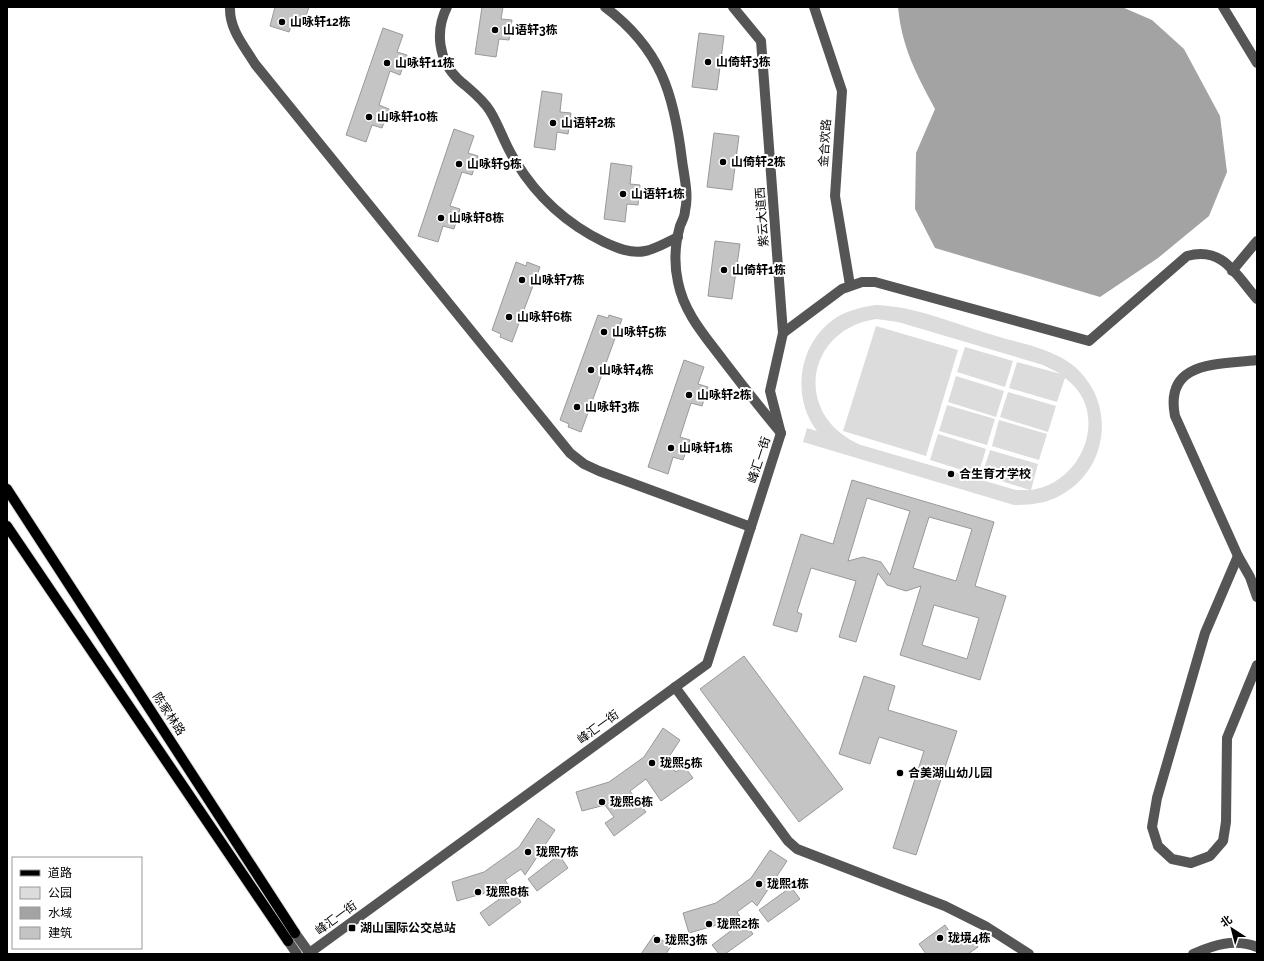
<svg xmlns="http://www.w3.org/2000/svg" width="1264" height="961" viewBox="0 0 1264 961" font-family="Raleway,'Noto Sans SC',sans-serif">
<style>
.green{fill:#dcdcdc;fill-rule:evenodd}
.water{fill:#a3a3a3}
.building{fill:#c4c4c4;stroke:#999;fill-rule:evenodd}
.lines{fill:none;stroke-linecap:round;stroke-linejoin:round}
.major-casing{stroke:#dbdbdb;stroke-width:12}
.minor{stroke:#555;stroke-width:10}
.major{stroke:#000;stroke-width:10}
.poi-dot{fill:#000;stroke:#fff;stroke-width:1.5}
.labels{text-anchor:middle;stroke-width:4;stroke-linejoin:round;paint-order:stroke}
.poi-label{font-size:12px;font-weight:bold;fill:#000;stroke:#fff;text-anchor:start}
.street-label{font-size:12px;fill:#000;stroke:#fff}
</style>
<rect width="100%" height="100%" fill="#fff"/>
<g class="green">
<path d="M876 305C915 306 955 324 993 335 1015 342 1039 346 1060 357 1068 361 1075 366 1081 373 1114 408 1107 466 1066 492 1050 503 1033 505 1014 505L803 442 807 428 817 431C790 396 799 341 837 317 849 310 862 307 876 305ZM876 319 898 322 1043 365 1061 374 1017 362 1009 388 1057 402 1065 378C1111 411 1084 483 1031 490L1038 464 990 450 982 475 1030 490H1016L861 445C793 417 804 330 876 319Z"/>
<polygon points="876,326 958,350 926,456 843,431"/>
<polygon points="965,347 1013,361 1005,387 957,372"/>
<polygon points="956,376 1004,391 996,417 948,402"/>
<polygon points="1008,392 1056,406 1048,432 1000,417"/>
<polygon points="947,405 995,419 987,445 939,431"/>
<polygon points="999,420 1047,434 1039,460 992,446"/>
<polygon points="938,434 986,449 978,475 930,460"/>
</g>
<path class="water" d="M898 7H1122L1152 20 1184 49 1220 116 1227 172 1209 216 1158 258 1100 297 935 248 915 209 916 153 935 109C916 73 902 48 898 7Z"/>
<g class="building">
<polygon points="275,7 309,7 305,19 295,15 289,32 270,26"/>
<polygon points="482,7 503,7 501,19 512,20 509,40 499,39 496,57 475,54"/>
<polygon points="383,28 403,35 397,52 407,55 400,75 390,71 379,105 389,109 382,128 372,125 366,142 346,135"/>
<polygon points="699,33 724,36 717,90 692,87"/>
<polygon points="542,91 562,94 560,112 571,113 568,134 557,132 555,150 534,147"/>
<polygon points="454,129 474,136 468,153 478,156 472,175 462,172 450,206 460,209 454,229 443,226 438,242 418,236"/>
<polygon points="714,133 739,136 732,190 707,187"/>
<polygon points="611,163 632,166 630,184 640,185 638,205 627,204 625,222 604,219"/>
<polygon points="715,241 740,244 732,299 708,296"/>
<polygon points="516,262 526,266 527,262 540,267 512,342 500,337 501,334 492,330"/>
<polygon points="598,315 608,318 609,315 622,319 581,432 568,427 569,424 560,420"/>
<polygon points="684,360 704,367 698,384 708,387 702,406 691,403 680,437 690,440 683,460 673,457 668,474 648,467"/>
<path d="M852 480 994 522 975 586 1006 596 980 680 900 655 921 586 906 591 887 585 878 573 856 642 839 637 856 581 811 568 797 612 802 614 797 632 773 625 801 534 833 544ZM867 498 910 511 890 575 881 562 863 557 848 561ZM929 517 972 529 956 581 913 568ZM934 605 979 618 967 659 922 645Z"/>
<polygon points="744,656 843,789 799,822 700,689"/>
<polygon points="864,676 895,686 888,710 957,731 916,855 893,848 924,751 879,737 870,764 839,754"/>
<polygon points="663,728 680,740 667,760 676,772 684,766 693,778 661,801 646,779 630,791 646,812 614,836 605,823 614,817 605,805 582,811 576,792 609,782 644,757"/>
<polygon points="538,818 555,830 525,875 521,869 505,880 509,886 457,901 452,882 484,872 519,847"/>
<polygon points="770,850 787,861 757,906 752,901 737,912 741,918 689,933 683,913 716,903 751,878"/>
<polygon points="559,855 568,868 537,891 528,879"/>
<polygon points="791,887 800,899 768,922 759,910"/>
<polygon points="512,890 521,902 489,926 480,913"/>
<polygon points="744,921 753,934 725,954 719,954 712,945"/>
<polygon points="945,925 957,942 969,934 978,947 968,954 926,954 919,944"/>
<polygon points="654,935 671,946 666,954 641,954"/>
</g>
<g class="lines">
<g class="major-casing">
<g id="major">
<polyline points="7,489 295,933"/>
<polyline points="7,526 288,941"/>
</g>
</g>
<g class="minor">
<path d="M230 7C229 29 244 46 255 64L570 453 584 464 599 471 751 527"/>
<path d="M447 7C435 31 438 60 458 79 469 89 482 98 490 111 500 127 505 146 516 162 538 198 567 224 604 242 617 248 631 254 645 251 656 249 667 242 678 237"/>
<path d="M605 7C661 49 674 94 682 160 684 176 689 195 685 211 685 216 682 221 680 226 675 244 674 264 678 282 684 313 705 336 723 360 742 385 761 409 781 433"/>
<polyline points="733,7 761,41 783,333 770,391 780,430"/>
<polyline points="814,7 842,91 835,196 850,285"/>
<polyline points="1223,7 1257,63"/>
<polyline points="1232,271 1257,241"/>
<path d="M783 333 842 289 862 282H875L1089 341 1187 256C1223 246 1236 275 1257 299"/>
<path d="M1257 360C1218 365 1164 360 1175 416L1238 556 1250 577 1257 597"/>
<polyline points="1238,556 1205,633 1157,798 1152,827 1158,846 1172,859 1191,863 1210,856 1223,841 1226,822 1227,738 1257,665"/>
<polyline points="675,687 788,841 797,849 945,906 985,926 1029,954"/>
<polyline points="295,933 310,954"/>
<polyline points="288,941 297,954"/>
<polyline points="308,954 707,664 781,433"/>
<path d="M1193 954C1214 945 1234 938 1257 947"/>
</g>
<use href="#major" class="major"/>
</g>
<g class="poi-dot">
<circle cx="282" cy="22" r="4"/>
<circle cx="495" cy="30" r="4"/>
<circle cx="708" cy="62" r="4"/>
<circle cx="387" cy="63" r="4"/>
<circle cx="369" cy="117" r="4"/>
<circle cx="553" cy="123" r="4"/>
<circle cx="723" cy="162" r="4"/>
<circle cx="459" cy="164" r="4"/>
<circle cx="623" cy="194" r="4"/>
<circle cx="441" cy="218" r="4"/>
<circle cx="724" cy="270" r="4"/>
<circle cx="522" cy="280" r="4"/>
<circle cx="509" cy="317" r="4"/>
<circle cx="604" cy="332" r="4"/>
<circle cx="591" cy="370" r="4"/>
<circle cx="689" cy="395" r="4"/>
<circle cx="577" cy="407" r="4"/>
<circle cx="671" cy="448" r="4"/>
<circle cx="951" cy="474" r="4"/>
<circle cx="652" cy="763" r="4"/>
<circle cx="900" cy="773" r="4"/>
<circle cx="602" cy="802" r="4"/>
<circle cx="528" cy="852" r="4"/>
<circle cx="759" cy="884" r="4"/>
<circle cx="478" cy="892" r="4"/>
<circle cx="709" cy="924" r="4"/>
<rect x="348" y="924" width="8" height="8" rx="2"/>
<circle cx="940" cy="938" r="4"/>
<circle cx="657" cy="940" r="4"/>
</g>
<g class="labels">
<g class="poi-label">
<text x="290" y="26">山咏轩12栋</text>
<text x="503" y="34">山语轩3栋</text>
<text x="716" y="66">山倚轩3栋</text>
<text x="395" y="67">山咏轩11栋</text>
<text x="377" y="121">山咏轩10栋</text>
<text x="561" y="127">山语轩2栋</text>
<text x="731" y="166">山倚轩2栋</text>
<text x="467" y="168">山咏轩9栋</text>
<text x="631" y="198">山语轩1栋</text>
<text x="449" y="222">山咏轩8栋</text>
<text x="732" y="274">山倚轩1栋</text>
<text x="530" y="284">山咏轩7栋</text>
<text x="517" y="321">山咏轩6栋</text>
<text x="612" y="336">山咏轩5栋</text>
<text x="599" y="374">山咏轩4栋</text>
<text x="697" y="399">山咏轩2栋</text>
<text x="585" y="411">山咏轩3栋</text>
<text x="679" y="452">山咏轩1栋</text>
<text x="959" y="478">合生育才学校</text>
<text x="660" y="767">珑熙5栋</text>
<text x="908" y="777">合美湖山幼儿园</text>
<text x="610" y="806">珑熙6栋</text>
<text x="536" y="856">珑熙7栋</text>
<text x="767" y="888">珑熙1栋</text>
<text x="486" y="896">珑熙8栋</text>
<text x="717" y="928">珑熙2栋</text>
<text x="360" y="932">湖山国际公交总站</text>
<text x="948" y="942">珑境4栋</text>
<text x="665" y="944">珑熙3栋</text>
</g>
<g class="street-label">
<text transform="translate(825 143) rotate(-86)" y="4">金合欢路</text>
<text transform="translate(762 217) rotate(-94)" y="4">紫云大道西</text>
<text transform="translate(759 460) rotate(-72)" y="4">峰汇一街</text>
<text transform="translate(169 714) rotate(57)" y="4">陈家林路</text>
<text transform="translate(598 727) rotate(-36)" y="4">峰汇一街</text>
<text transform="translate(336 918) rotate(-36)" y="4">峰汇一街</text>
</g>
</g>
<rect width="1264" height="961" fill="none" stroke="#000000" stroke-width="16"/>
<rect x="12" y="857" width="130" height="92" fill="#ffffff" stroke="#999999"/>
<rect x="20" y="870" width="20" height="6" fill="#000000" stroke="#999999"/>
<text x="48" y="877" font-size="12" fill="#000000">道路</text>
<rect x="20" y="887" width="20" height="12" fill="#dcdcdc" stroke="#999999"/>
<text x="48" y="897" font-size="12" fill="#000000">公园</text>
<rect x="20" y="907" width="20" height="12" fill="#a3a3a3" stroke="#999999"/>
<text x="48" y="917" font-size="12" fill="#000000">水域</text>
<rect x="20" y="927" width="20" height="12" fill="#c4c4c4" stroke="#999999"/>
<text x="48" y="937" font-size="12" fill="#000000">建筑</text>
<g transform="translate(1232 929) rotate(324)" stroke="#ffffff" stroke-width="3" paint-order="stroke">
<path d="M0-3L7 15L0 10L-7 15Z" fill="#000000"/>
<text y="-6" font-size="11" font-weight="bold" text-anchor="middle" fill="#000000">北</text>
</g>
</svg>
